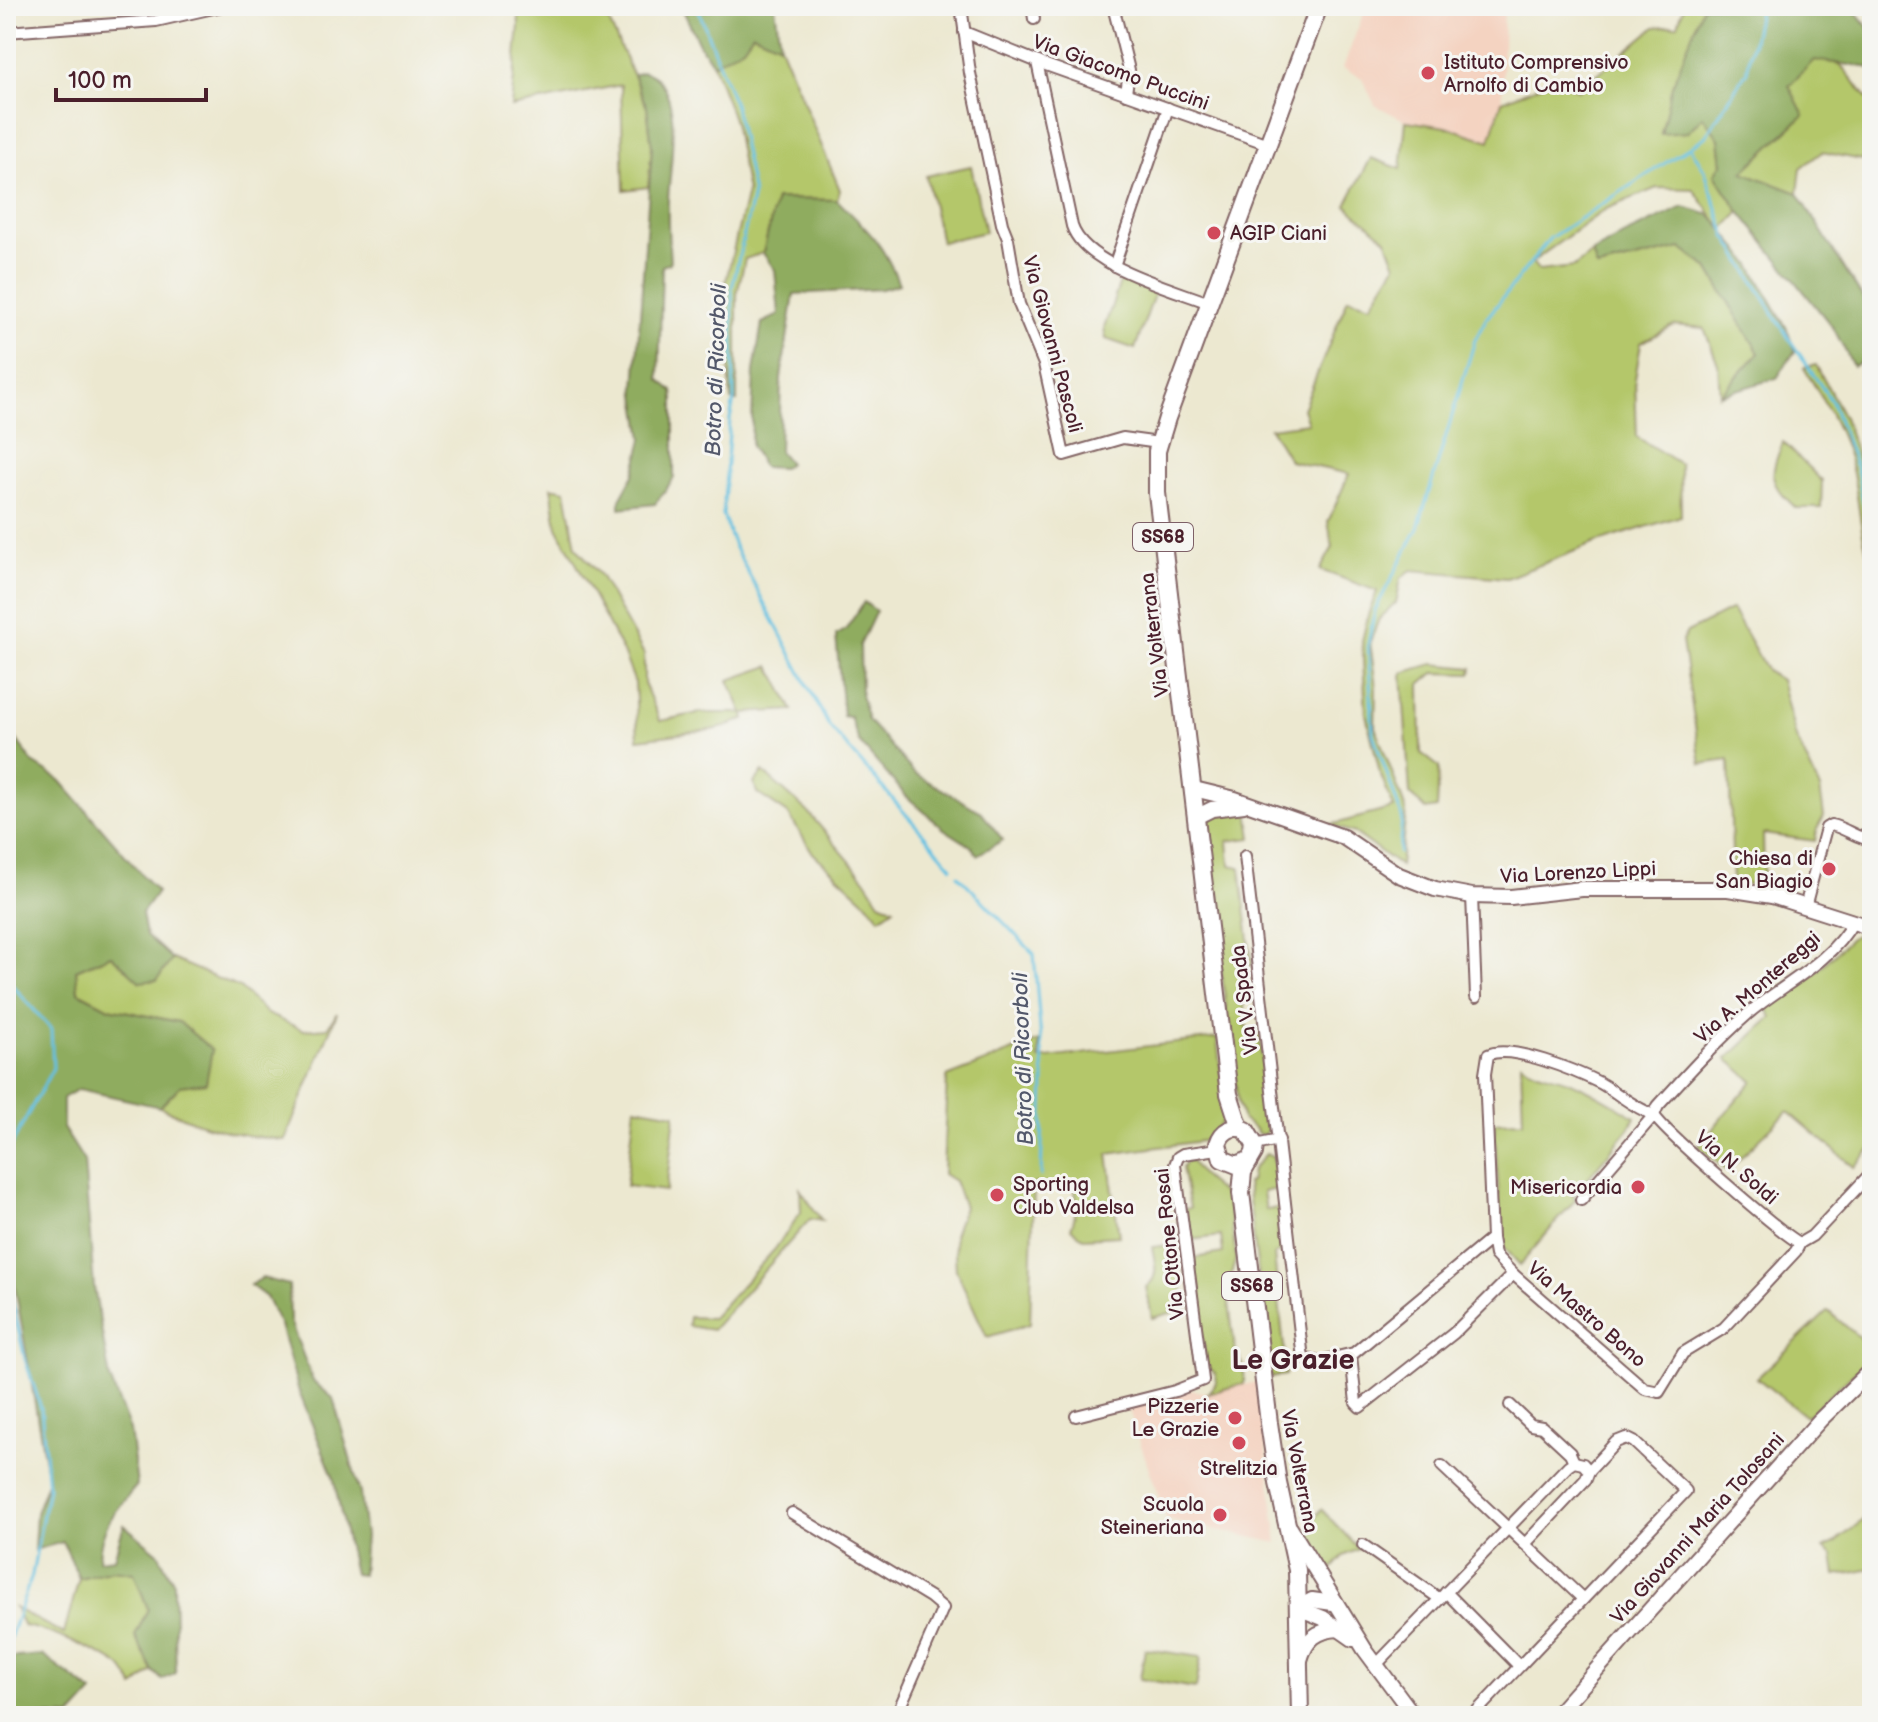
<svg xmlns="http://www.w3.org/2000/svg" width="1878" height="1722" viewBox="0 0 1878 1722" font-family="'Balsamiq Sans',sans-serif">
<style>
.built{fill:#f4d3c1}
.green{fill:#b4c76a;stroke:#7f734a;stroke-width:2}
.forest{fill:#8fac5e;stroke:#6c6644;stroke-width:2}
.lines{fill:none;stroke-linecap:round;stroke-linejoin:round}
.stream{stroke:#64c1e2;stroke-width:3}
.street-casing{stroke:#836565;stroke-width:14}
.secondary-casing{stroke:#836565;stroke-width:18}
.primary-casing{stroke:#836565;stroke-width:20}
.street{stroke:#fff;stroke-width:10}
.secondary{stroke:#fff;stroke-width:14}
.primary{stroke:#fff;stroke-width:16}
.poi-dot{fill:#d1495b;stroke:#f6f6f2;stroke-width:3}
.labels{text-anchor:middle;stroke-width:6;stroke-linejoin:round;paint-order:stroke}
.shield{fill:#f6f6f2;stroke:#7e6067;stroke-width:2}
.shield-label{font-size:18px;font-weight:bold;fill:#4a1f2b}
.poi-label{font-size:20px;fill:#4a1f2b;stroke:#f6f6f2;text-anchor:end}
.street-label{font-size:20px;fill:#4a1f2b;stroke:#f6f6f2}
.water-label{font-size:22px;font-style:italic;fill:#53586b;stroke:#f6f6f2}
.district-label{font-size:28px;font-weight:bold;fill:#4a1f2b;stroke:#f6f6f2}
</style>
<rect width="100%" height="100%" fill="#f6f6f2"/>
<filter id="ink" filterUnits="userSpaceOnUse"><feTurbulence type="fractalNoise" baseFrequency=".0125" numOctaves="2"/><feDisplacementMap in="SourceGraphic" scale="16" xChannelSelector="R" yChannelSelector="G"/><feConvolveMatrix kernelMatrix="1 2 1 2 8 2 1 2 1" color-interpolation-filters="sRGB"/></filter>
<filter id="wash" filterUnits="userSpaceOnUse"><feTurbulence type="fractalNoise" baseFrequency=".006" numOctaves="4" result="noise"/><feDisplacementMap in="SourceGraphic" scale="32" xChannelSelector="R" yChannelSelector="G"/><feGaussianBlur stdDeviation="1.8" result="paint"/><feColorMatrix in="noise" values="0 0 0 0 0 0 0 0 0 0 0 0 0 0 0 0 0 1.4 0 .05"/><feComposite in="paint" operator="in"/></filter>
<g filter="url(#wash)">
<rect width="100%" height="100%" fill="#ece8d0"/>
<g class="built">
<polygon points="1366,6 1504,6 1502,101 1490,141 1446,127 1406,121 1375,105 1362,78 1343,68"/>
<polygon points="1257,1382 1278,1543 1166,1519 1128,1407 1191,1390 1208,1393"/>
</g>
<g class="green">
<polygon points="518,6 602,6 647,107 652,146 648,187 624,190 621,85 511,107 519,26"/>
<polygon points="1684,6 1703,6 1661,133 1688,132 1703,115 1719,139 1722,164 1715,174 1740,212 1723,230 1693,189 1657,188 1606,209 1532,262 1539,271 1574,267 1592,253 1598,268 1681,248 1708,268 1759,353 1720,395 1718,364 1704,328 1674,325 1641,343 1635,379 1637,437 1680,464 1681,516 1598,542 1507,578 1411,570 1401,578 1396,603 1379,619 1370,642 1376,687 1375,727 1406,810 1400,866 1355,833 1330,825 1394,808 1380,773 1366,714 1362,641 1368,615 1377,591 1320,570 1333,547 1328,522 1349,474 1290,461 1270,428 1308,423 1303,409 1348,298 1371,305 1396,265 1386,239 1346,205 1371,158 1401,169 1406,121 1446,127 1490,141 1502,101 1556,79 1578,90 1655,27 1678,25"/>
<polygon points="753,32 780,45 840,190 837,200 776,199 763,253 745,259 737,294 737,401 731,400 725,285 747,192 734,122 713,64 743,47"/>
<polygon points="1814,59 1840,64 1870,101 1872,162 1822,152 1801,168 1798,193 1742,172 1804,115 1788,86"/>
<polygon points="971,166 985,232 941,242 926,176"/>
<polygon points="1122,277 1156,289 1135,349 1106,339 1104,328"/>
<path d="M1816 365 1844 417 1872 500V566C1859 533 1860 503 1852 469 1843 432 1824 401 1804 368Z"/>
<path d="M1783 442 1822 481 1821 508H1796C1768 482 1769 477 1783 442Z"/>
<polygon points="551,487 566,490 576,547 600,575 644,654 644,683 660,721 699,713 743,713 729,680 770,666 793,710 744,713 745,719 718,729 638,739 635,683 623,652 557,527"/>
<polygon points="1732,609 1767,671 1781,680 1796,738 1820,789 1824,816 1817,829 1815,841 1763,834 1764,886 1733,883 1729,760 1701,764 1682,641 1687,632"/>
<polygon points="1433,664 1472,668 1471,674 1434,673 1420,685 1421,753 1439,767 1437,808 1426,810 1410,794 1402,673"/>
<polygon points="763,772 807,811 865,879 880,902 894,908 880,918 867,903 813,853 788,814 757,793 754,783"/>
<polygon points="1248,810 1252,838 1228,841 1230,865 1240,867 1252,964 1240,972 1246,1027 1259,1032 1270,1125 1264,1135 1259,1134 1253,1127 1243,1120 1238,1103 1205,838 1209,821 1214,815"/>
<polygon points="1865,931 1872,933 1872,1148 1854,1167 1788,1111 1727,1171 1698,1146 1753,1081 1727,1059 1772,1017 1767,1008 1812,976 1852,937"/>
<path d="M111 955 140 981 157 980 172 959 240 988 267 1014 303 1030 327 1028 337 1013 285 1140C235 1135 206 1129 160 1107L180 1086 179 1022 109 1008 78 992 76 970Z"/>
<path d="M1217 1038 1225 1110 1222 1121 1209 1140 1108 1154 1119 1236 1083 1238 1071 1228C1076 1215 1080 1194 1071 1183L1034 1184 1030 1324 987 1337 956 1270 954 1235 964 1207 954 1181 943 1174 947 1077 1039 1041V1059Z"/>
<path d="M1521 1063C1538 1075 1550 1074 1568 1081 1592 1090 1613 1104 1635 1117L1629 1129 1573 1196 1576 1199 1520 1265 1502 1245 1494 1122 1523 1121Z"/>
<polygon points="635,1107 675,1114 666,1191 626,1186"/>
<polygon points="1266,1154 1273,1157 1277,1189 1263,1192 1266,1210 1279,1208 1283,1246 1283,1250 1274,1255 1286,1366 1285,1375 1271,1377 1247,1183 1250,1182 1252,1170"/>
<polygon points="1190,1160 1203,1177 1228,1198 1236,1258 1227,1288 1235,1349 1244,1368 1244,1384 1208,1393 1216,1382 1216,1374 1206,1365 1190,1251 1193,1250 1195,1258 1223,1253 1221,1236 1191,1240 1189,1238 1185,1209 1190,1208 1182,1168 1186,1161"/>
<polygon points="800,1189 822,1221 810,1219 712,1330 688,1326 689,1317 712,1318 775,1249 801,1212"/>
<path d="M1170 1245 1177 1253 1185 1309 1152 1318 1146 1287C1160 1277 1155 1263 1152 1247Z"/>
<polygon points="1828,1311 1861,1339 1872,1329 1872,1356 1806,1417 1757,1378"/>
<polygon points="1872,1483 1872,1569 1836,1576 1833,1555 1823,1548 1836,1542 1864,1519 1865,1498"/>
<polygon points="1321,1509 1359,1549 1343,1556 1327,1574 1304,1537"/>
<path d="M113 1570 134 1573 148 1609 135 1636 153 1671 134 1687C130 1680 126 1671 120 1666 104 1653 44 1629 24 1626L15 1608 64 1634 79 1578Z"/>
<polygon points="1145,1649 1201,1657 1196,1688 1140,1679"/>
</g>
<g class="forest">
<polygon points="693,6 775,6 780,45 753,33 743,47 713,64 699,44 682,8"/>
<polygon points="1703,6 1851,6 1872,32 1872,68 1814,60 1789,86 1804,115 1743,172 1798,193 1872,313 1872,357 1853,366 1834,329 1740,212 1715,174 1722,164 1719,139 1703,116 1688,132 1661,134 1671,89"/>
<path d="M643 72C688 82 669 167 668 201 667 222 669 243 670 263L662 266 659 379 673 391 674 399V478L655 504 620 508V499L634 474 643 439 635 388 652 146 647 107 633 75Z"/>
<path d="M776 199 837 200C867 229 884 244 899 284L882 289 794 294 781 378 779 451 789 463 783 468 763 467 751 446 754 371 762 323 779 315 775 270 763 253Z"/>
<polygon points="1683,207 1711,215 1751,265 1786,327 1795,351 1777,378 1720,395 1759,353 1708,268 1681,248 1597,268 1592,253 1623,235"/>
<polygon points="864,602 876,611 860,645 861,695 868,720 914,773 981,812 1003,840 977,855 972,847 944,829 906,796 859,742 850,717 843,716 836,635 846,629"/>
<path d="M6 724 33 763 60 780 157 892 142 913 146 935 172 959 157 980 140 982 111 955 76 970 78 992 109 1008 179 1022 212 1050 206 1083 180 1086 160 1107 79 1089 63 1098V1128L84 1161 94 1287 110 1379 130 1430 137 1485C116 1511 100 1525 99 1560L114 1558 124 1525 158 1553 174 1583 176 1673 162 1680 153 1671 135 1636 148 1609 134 1573 113 1570 79 1578 63 1542 34 1550 36 1513 48 1480 13 1275 6 1276Z"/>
<polygon points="262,1278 289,1285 290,1321 313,1381 333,1398 360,1493 365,1536 362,1575 354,1574 333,1476 299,1392 280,1325 266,1297 250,1285"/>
<polygon points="42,1655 93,1693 72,1716 6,1716 6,1658"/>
</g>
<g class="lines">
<g class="stream">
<polyline points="697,6 735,106 753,194 732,288 734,400 730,419 723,515 734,546 829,726 952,867"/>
<polyline points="1691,148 1705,171 1726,236 1788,337 1832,402 1857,469 1872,547"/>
<polyline points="1399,853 1402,817 1373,734 1368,644 1375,610 1418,528 1475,340 1486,319 1550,238 1705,137 1747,71 1760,6"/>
<polyline points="958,875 1034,954 1044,1077 1041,1176"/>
<polyline points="6,978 51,1029 53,1068 6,1155"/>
<polyline points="6,1274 25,1359 41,1408 48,1487 32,1575 6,1649"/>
</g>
</g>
</g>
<g filter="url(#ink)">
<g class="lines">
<g class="street-casing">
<g id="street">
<polyline points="961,6 970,73 1002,224 1008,239 1019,304 1044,364 1064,455 1123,438 1159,443"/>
<polyline points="1032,6 1034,19"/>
<polyline points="1113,6 1129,70 1126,94"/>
<polyline points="6,32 156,21 222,6"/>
<polyline points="964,32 1043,64 1268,144"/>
<path d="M1037 62 1072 226C1085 266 1171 288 1209 303"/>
<polyline points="1114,266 1168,108"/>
<path d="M1245 856 1303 1359 1320 1361 1354 1353 1492 1238 1485 1074 1488 1055C1510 1043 1578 1072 1600 1083 1618 1093 1634 1108 1654 1115 1662 1130 1784 1236 1800 1243"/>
<polyline points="1472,896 1476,997"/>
<path d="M1805 907 1826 828 1831 825C1846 828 1857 839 1872 840"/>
<polyline points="1255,1145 1279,1140"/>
<path d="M1581 1200 1654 1115 1658 1106C1687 1074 1717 1041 1750 1012 1785 983 1830 963 1853 922"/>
<polyline points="1492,1238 1495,1255 1513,1274 1645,1389 1659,1392 1683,1353 1724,1328 1796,1251 1800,1243 1812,1236 1872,1172"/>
<polyline points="1351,1355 1356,1403 1360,1407 1454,1333 1513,1274"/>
<polyline points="1510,1405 1531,1425 1542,1427 1570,1453 1574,1462"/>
<polyline points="1076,1416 1175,1391 1203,1380 1175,1165 1178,1157 1183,1154 1218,1149"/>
<polyline points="1442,1466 1583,1599"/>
<polyline points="792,1513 930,1597 943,1608 896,1716"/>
<polyline points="1363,1545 1440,1599"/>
<polyline points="1446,1592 1519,1666"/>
<polyline points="1376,1665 1568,1466 1574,1462 1583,1464 1589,1471 1586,1479 1525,1544"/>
<polyline points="1477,1711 1686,1491 1634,1442 1626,1438 1616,1442 1589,1471"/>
</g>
</g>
<g class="secondary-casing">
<g id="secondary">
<polyline points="1194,789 1235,799 1343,837 1399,875 1435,889 1472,896 1511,897 1582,889 1728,889 1772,896 1872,928"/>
<polyline points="1196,817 1212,809 1244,805"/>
<polyline points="1290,1528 1365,1650 1414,1716"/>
<polyline points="1298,1608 1323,1618 1353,1639"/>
<polyline points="1298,1608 1312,1600 1333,1603"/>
<path d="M1300 1660C1306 1639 1317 1630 1339 1629"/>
<polyline points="1555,1716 1820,1420 1872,1369"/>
</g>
</g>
<g class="primary-casing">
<g id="primary">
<polyline points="1240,1128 1229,1094 1157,493 1157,451 1167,418 1319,6"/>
<path d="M1249 1160 1237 1165 1222 1159 1218 1144C1222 1130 1233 1125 1246 1130L1255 1145 1254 1153 1243 1172 1241 1193 1269 1423 1278 1483 1297 1570 1300 1716"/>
</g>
</g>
<use href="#street" class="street"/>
<use href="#secondary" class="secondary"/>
<use href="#primary" class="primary"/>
</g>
</g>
<g class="poi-dot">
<circle cx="1428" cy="73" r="8"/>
<circle cx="1214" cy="233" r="8"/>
<circle cx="1829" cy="869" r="8"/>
<circle cx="1638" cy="1187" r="8"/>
<circle cx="997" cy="1195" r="8"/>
<circle cx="1235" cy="1418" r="8"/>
<circle cx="1239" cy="1443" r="8"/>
<circle cx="1220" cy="1515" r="8"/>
</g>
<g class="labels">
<g class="shield">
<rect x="1133" y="523" width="60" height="28" rx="6"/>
<rect x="1222" y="1272" width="60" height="28" rx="6"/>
</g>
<g class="shield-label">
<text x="1163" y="543">SS68</text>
<text x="1252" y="1292">SS68</text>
</g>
<g class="poi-label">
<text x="1444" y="69" text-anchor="start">Istituto Comprensivo<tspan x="1444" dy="23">Arnolfo di Cambio</tspan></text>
<text x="1230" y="240" text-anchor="start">AGIP Ciani</text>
<text x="1813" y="865">Chiesa di<tspan x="1813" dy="23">San Biagio</tspan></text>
<text x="1013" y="1191" text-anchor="start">Sporting<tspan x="1013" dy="23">Club Valdelsa</tspan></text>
<text x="1622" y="1194">Misericordia</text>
<text x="1219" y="1413">Pizzerie<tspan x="1219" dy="23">Le Grazie</tspan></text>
<text x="1239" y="1475" text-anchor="middle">Strelitzia</text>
<text x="1204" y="1511">Scuola<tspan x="1204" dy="23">Steineriana</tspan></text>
</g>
<g class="street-label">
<text transform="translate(1121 72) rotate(20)" y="7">Via Giacomo Puccini</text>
<text transform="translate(1053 344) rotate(75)" y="7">Via Giovanni Pascoli</text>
<text transform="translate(1154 635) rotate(-97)" y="7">Via Volterrana</text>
<text transform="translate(1578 872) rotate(-3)" y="7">Via Lorenzo Lippi</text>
<text transform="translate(1757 987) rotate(-41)" y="7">Via A. Montereggi</text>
<text transform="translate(1244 1000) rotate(-97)" y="7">Via V. Spada</text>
<text transform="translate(1737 1167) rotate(41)" y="7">Via N. Soldi</text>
<text transform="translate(1169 1244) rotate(-96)" y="7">Via Ottone Rosai</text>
<text transform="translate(1587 1314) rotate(41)" y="7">Via Mastro Bono</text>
<text transform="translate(1300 1471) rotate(79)" y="7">Via Volterrana</text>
<text transform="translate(1697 1528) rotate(-48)" y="7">Via Giovanni Maria Tolosani</text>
</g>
<g class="water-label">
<text transform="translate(715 370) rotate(-88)" y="8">Botro di Ricorboli</text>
<text transform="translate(1022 1059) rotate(-92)" y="8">Botro di Ricorboli</text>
</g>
<g class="district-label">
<text x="1293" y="1369">Le Grazie</text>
</g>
</g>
<rect width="1878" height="1722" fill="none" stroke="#f6f6f2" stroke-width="32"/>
<path d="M56 88v12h150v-12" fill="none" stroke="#4a1f2b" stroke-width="4"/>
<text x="68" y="88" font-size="24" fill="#4a1f2b" stroke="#f6f6f2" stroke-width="6" paint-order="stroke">100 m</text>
</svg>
